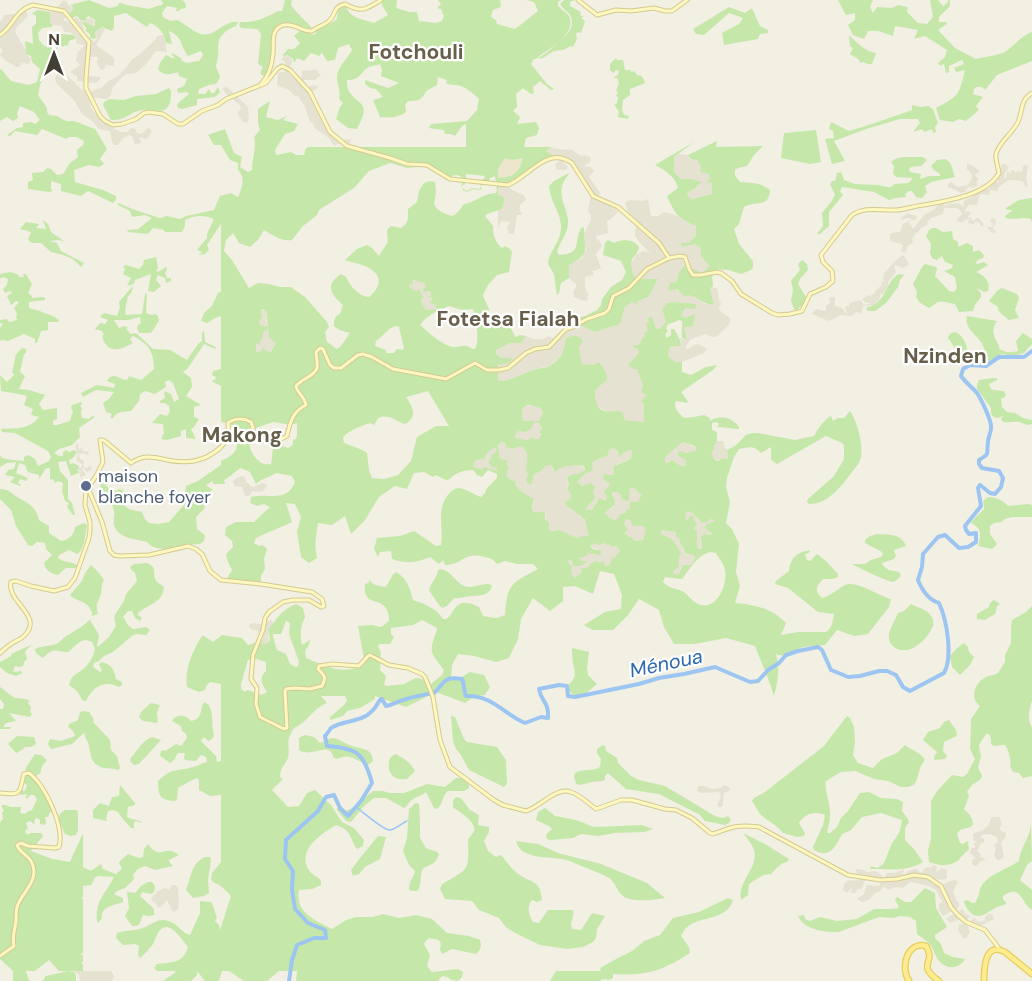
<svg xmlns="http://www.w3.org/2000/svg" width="1032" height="981" viewBox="0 0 1032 981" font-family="'DM Sans',sans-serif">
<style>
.residential{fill:#e6e2d1}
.education{fill:#ece7cc}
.green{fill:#c5e8aa;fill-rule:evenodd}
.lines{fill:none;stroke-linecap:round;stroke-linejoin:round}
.stream{stroke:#9dc5f2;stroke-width:1.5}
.river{stroke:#9dc5f2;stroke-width:4}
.secondary-casing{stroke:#d4ca91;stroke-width:5}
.primary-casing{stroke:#e6cd5d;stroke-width:7}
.secondary{stroke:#fff7c0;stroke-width:3}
.primary{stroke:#ffec8f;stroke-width:4.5}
.service-dot{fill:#5c6f8a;stroke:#fff;stroke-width:2}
.labels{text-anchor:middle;stroke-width:4.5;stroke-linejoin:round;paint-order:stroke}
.service-label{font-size:18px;fill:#4e5e75;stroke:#fff;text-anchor:start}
.water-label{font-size:20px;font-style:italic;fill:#2a69b2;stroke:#fff}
.quarter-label{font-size:21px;font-weight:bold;fill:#675f4a;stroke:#fff}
</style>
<rect width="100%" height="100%" fill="#f2efe3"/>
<g class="residential">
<polygon points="63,0 67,2 68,5 72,8 72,11 64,19 64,21 70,22 77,17 79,21 91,18 95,23 92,26 85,22 82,23 85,33 94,42 97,39 95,32 102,27 105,29 96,45 114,58 114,66 106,65 104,69 101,70 97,63 98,57 91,57 88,75 90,76 100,77 100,79 96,83 77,81 77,76 70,72 80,65 76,60 78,52 85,45 77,44 76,40 77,38 76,36 70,32 64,32 62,26 54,25 53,24 50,24 50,13 57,9"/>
<polygon points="23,11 26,11 28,16 17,27 15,32 25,49 26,54 31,59 29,64 22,63 19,67 16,67 6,61 0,55 3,50 0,47 0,37 4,36 3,33 0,31 0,21 2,20 4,15 14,14"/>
<polygon points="162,35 164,35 167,52 156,51 146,64 136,73 127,74 122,77 113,87 110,97 105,99 91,97 90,99 91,108 102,121 109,126 121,132 127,132 132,128 135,129 138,134 143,133 147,129 149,128 152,131 148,138 145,139 142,137 139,138 141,143 137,144 135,144 132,136 129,135 123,138 118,145 114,145 112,142 110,131 99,129 91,120 82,114 74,100 58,85 55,80 56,75 62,72 69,77 81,89 86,91 92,91 103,87 107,82 117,77 126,68 132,59 138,56 156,39 157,36"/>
<polygon points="288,56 292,60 292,62 288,72 293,78 299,78 302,77 302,71 307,70 310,71 315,69 321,75 315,80 304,80 300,84 306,89 313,85 317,86 318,88 310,93 322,122 328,131 337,139 343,140 350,139 351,141 350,144 338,144 334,146 329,138 315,128 313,123 310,122 305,107 298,96 295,96 289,90 278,86 277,84 278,73 284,72 286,68 285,62 282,60 282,58"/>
<polygon points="227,87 248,107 249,120 247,123 243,122 237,113 241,109 240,105 226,94 223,89 223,88"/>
<polygon points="551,147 556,149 572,150 581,156 585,155 590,157 591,161 584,166 591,167 594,171 589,177 601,194 595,197 611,205 613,209 615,208 618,212 612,218 607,221 608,233 596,236 597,240 600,241 602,246 596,254 601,268 594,271 592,270 594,275 585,277 585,286 586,291 589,294 587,297 588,300 584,301 574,297 573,292 577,285 569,278 569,265 581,259 586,250 584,234 591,220 591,215 588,211 591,193 572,163 564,159 563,162 568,167 566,170 557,170 555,164 559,162 560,158 557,158 546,151"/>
<polygon points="679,154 688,155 691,159 696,159 709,174 710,179 707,183 712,181 712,194 692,199 689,197 687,193 692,190 692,179 681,179 674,172 674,157"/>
<polygon points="967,164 969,164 979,170 979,172 975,175 978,178 978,181 976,182 978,185 973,188 968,187 965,192 960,193 956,190 948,187 948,184 951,182 953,183 957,187 968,185 972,178 971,173 967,169"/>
<polygon points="1002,164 1005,164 1009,167 1005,173 1004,179 1006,178 1007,172 1011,173 1011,170 1015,171 1016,174 1017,171 1019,171 1021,173 1024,165 1028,166 1026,179 1028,186 1025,187 1024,183 1022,181 1012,180 1007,181 999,187 997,191 990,190 990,193 989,195 983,194 979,195 978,203 975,205 969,205 965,210 965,212 969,211 971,213 967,218 971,217 972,220 974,221 976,218 978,218 981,220 981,222 983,223 983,225 987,227 992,227 993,224 990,221 992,218 995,219 996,222 993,227 993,229 996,231 995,233 991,232 986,226 980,226 980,223 977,222 975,222 974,225 972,224 968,223 969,220 966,219 963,222 958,222 957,219 962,214 960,210 956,208 944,208 943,214 931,218 928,221 927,225 921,228 918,232 915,234 912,239 913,243 908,246 905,253 901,251 903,245 899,243 892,242 890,239 890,235 892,233 900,232 903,224 911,220 911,218 909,218 901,220 901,217 906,215 908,213 911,215 914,215 917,217 916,220 912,220 909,222 913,229 924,215 935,209 939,204 941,203 946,206 947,204 959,203 963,207 964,201 967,199 973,197 973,195 982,189 989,189 994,181 999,182 997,178 1000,172 1002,171 1000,169"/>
<polygon points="498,184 508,185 512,190 524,195 526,200 521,204 519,208 522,215 517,215 514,234 509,234 507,228 510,222 501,221 498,228 498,210 502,209 505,200 498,197"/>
<polygon points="648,199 651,216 658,216 664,212 676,215 681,219 696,226 696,235 689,243 683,247 695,244 701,248 701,256 709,266 702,273 677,282 675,289 681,292 682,295 691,295 705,304 714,302 710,288 717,288 719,300 721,303 719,309 721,312 730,318 730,323 718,336 712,337 706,334 691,339 686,346 686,349 690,348 694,345 698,344 704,347 707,349 704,353 682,362 675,362 668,356 669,349 670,346 676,346 681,343 680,338 684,340 685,335 684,327 693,325 695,315 685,318 680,316 684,311 679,303 674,302 662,309 667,322 660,329 656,328 653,322 649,322 648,330 640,344 633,346 639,350 639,353 635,357 641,382 643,386 642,389 648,395 644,404 644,422 623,420 623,414 620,411 607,411 598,407 596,404 595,391 602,384 607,380 593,365 582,364 579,347 565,348 557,360 549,366 531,370 522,376 498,382 498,365 511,358 501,358 496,352 497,349 510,343 521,343 526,336 533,339 543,339 549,336 555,339 566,327 570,326 581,326 595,332 620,324 625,307 633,302 645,299 650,294 650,291 658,280 638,279 633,275 631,261 633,261 636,255 643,251 650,253 641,244 635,236 635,230 638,223 629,213 625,204 626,202 631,200 644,201"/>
<polygon points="903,255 909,264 903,268 896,265 894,267 896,272 888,282 888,287 883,294 881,294 879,300 874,305 863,306 861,314 856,312 852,316 841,315 829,321 812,314 816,309 826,311 826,306 830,303 829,298 835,297 835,306 842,308 846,314 847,313 845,307 848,306 849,307 849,303 860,300 864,305 870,304 870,303 865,302 862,299 868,295 872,297 871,295 874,294 877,289 881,286 882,281 886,282 883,280 884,274 893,263"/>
<polygon points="415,280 418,282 424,281 426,288 424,288 424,291 429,291 431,293 431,297 433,298 435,304 437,306 436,309 426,310 421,302 423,298 409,287 412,281"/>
<polygon points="262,310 267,311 266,322 269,327 269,337 276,343 271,352 265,350 256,352 255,345 262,341 263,332 268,330 266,325 260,325 259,321"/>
<polygon points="525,406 537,406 542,410 543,413 541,419 539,421 535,421 542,428 539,439 523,440 515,438 515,435 519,431 534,421 523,422 522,408"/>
<polygon points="635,426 631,459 617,464 614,467 614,473 613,475 605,474 606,480 610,483 607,499 597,500 592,510 586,510 586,508 589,506 595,497 584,486 579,484 577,482 586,473 593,469 591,464 596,460 606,456 609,450 613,448 617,450 618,454 621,454 630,450"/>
<polygon points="716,441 723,441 725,448 728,450 728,457 727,459 716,460 711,455 711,452 714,450 714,447"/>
<polygon points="504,442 506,443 508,447 514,449 518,446 522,446 527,452 526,470 528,475 527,483 532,483 532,475 545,466 551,465 553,470 572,465 584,467 584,472 569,476 567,479 569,484 567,487 571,496 567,507 575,510 580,517 585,519 586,527 590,534 588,536 583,536 577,538 556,530 549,531 545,513 534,512 532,510 534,499 522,492 516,487 515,481 509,479 506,475 509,467 507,464 507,460 502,459 499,457 492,455 488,464 497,468 497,471 485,468 482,469 473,467 473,464 477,459 486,457 488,452 495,447 498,449 499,444"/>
<polygon points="683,442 695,447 696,449 695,452 686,453 681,451 687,462 687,465 681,466 672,460 668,463 665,462 665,457"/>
<polygon points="78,443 79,450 82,447 83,448 82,451 89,452 88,455 83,453 79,454 80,459 83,460 84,468 87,468 90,466 92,467 91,470 87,472 83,468 82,470 85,473 85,476 82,476 83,480 86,481 87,483 90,481 92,482 88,486 90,490 92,487 94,489 92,491 94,493 89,497 87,495 88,491 87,486 85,488 85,490 81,491 81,488 85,485 82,479 80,476 81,471 78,470 78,468 82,467 82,464 77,461 76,459 78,454 75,447 76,444"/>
<polygon points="242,476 245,477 246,482 251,486 253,487 263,483 266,484 267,486 263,491 259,492 252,491 249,496 245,496 242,487 234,486 233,481 235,479"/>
<polygon points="630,488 635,488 637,492 642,494 639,501 638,502 632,502 630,509 616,520 610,518 605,513 614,506 612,495 613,492 617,492 629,499"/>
<polygon points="687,511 693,513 701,522 711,519 715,520 713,523 707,524 710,530 712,533 710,535 706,533 701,540 702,548 700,549 697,548 693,529 694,526 685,519"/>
<polygon points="626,519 628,519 639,526 644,526 647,530 643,540 635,541 632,537 627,536 625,531 628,530 624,524"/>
<polygon points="661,530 676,532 680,541 680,543 684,548 685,553 694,555 695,558 691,565 681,567 678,575 673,573 680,553 675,544 661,534"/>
<polygon points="594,543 605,543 610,544 612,547 616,546 620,551 609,566 605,565 602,561 597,562 589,567 582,568 581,573 575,578 572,576 567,561 570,560 572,564 585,563 586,561 581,561 579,558 588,553 598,549 592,548 591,545"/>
<polygon points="271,620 273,622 272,626 268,629 268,632 269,643 265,645 262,644 261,641 264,636 263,634 258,631 253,630 249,627 249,625 252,623 260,624"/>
<polygon points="725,785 730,788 729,791 724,793 723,804 722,807 719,807 717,805 721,797 719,792 701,793 697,791 698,786 704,786 712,789 720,788"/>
<polygon points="992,817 999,817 1002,823 999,830 1006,833 1005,838 1001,842 1004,857 1000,860 997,860 994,855 996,850 994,845 998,842 997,837 990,834 981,835 981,838 984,839 984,842 980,844 979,848 977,851 981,854 980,857 984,858 985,860 979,862 977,866 974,866 972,863 972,860 976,858 970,853 970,851 972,848 975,848 974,843 977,842 973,840 973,834 983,830 988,826"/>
<polygon points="932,865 937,866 936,872 942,868 947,870 947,878 943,880 938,879 936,880 941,884 943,885 947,882 954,880 958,881 953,891 954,893 954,895 955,896 956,900 960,905 956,909 951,905 947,906 951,907 952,911 945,915 943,916 939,910 939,904 943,901 941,900 936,890 929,886 920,884 910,882 903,888 895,887 888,890 884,886 880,891 875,893 869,900 862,902 857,899 864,894 867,885 877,886 880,885 880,882 866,879 861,889 858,889 855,893 851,893 852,887 847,893 843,890 844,884 847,881 860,880 855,869 864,870 867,872 874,871 878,872 884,879 887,873 895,873 904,869 903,874 905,875 908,871 916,868 921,873 925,868 929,867 931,868"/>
<polygon points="172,885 175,885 178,887 179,903 178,910 173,912 167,900 161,907 158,908 155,902 151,900 153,896 158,891 165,888 169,890"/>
<polygon points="962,909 965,912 964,914 969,915 969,917 967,920 969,922 974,918 980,922 985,920 985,917 989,914 992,914 994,919 982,925 967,924 970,932 966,938 963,938 958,930 959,925 965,923 964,918 950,923 946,919 953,914 961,917 961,914 959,912"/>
<polygon points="29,923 34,924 37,929 36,932 32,932 31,936 31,938 34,938 39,948 38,949 40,949 40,946 60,948 61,949 61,956 63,957 75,952 76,953 75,955 73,954 71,955 74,958 73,959 69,956 68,959 65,959 64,961 59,960 58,957 61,955 59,952 39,951 38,953 33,956 36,959 38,957 40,959 39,961 33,960 33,958 30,955 31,953 37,953 32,941 29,945 31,947 29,949 24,946 18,947 16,945 18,941 13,938 14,935 19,935 18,943 20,945 25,942 30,942 30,933 27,925"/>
<polygon points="74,971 111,971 114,976 112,981 80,981 79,975"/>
</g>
<polygon class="education" points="505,158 512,160 523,158 516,173 511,177 498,178 498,169"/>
<g class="green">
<path d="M89 0 109 8 118 6 119 3H121C128 6 141 7 149 9L157 6 162 5 163 3 161 0H182L185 2 186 8 181 9 179 11H176L177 8 167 6 162 13 163 17 170 21 177 20C184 23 191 30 198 33 215 40 222 20 238 22L236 26C227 29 218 36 218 46 218 52 219 51 218 56 218 59 216 64 216 66 218 77 224 73 216 84L209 85 199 89 198 94H205L209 89 211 93H214L218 87 220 92 215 97 197 99V105L182 109 178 108 177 104 189 94 187 92 178 93 177 89 184 86 187 79 179 76 178 72C170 75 163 76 158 69L160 63 166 55 172 58H175L172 55V53L181 58 182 61 187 63 199 61 203 55 201 51 188 56C180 46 184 38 169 31L172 44 166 43C164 33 160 27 150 23L147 27 126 13 114 16V27L112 31 102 27 95 32 96 38 94 39 90 38V34L86 31V28L82 23 85 22 93 26 95 25V20L88 16 85 20H80L77 16 72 18 69 14 72 11 73 7 70 5Z"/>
<path d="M285 0H292L291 5C297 14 305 20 312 28L311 30C303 30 297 24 288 23 269 23 274 42 273 53 272 60 270 67 269 73L263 76 260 73 263 67 258 64 261 34 257 29 241 28 239 25 240 22C255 23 265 18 278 11H282Z"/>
<path d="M383 0H397L396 8 410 12H417L419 21 436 23 442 21 444 16 441 9 437 8 441 4 438 0H500L501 7 493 10 491 17 496 20 497 24 515 29 538 11 534 2 526 0H561L558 2V6C562 10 566 12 569 16 578 34 546 50 536 59H534L531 64 547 84 554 89 551 90 540 81 533 87 534 93 531 94 523 88 516 94 517 107 513 111 520 117 517 124 536 122 539 128 537 135 526 138 524 147H551L546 151 557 158 546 159 512 184H498V196L501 195 505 199 502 209 487 214 485 216 493 226C493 235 495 242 502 248L505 246 509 248 512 252 509 272 497 275 488 285 484 293 483 296 489 309C488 315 487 320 491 325L506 323 511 328 515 337 520 335 526 336 521 343H510L496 350V353L501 358H508L513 359 509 363 498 365V381C509 381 520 376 530 371 536 368 543 369 549 366 560 361 565 350 566 338 571 336 575 334 581 338L583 341 579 347 582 364 593 365 599 362C603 367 608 373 607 380L602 384 595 391C596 412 601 412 620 411L623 413 624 420 644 422V404L641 401 647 395 641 392 643 386 637 369H633L628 365 639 353V350L632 346 640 344 642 338 645 336 644 334 648 330 646 324 649 322 648 318 652 317 656 328 660 329 666 322 662 309 667 303 674 302 696 304 695 309 685 308 681 316 685 318 695 314 693 326 684 327 687 340 682 338C681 332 683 326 682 321L679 320 667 325 666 329 668 330 665 335 667 338 671 335V329H674C677 335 682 340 680 346H670L668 356 675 362H682V372L691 375 706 367 717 365 713 370 681 392 687 400 688 403 676 401C673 408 679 413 684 418L694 417 704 415 710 418V421C720 414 732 417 739 427V429C732 429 725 427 717 427L719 424 717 422 712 423V430L717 432V441L714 446V450L711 453 715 460 718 461 723 458 727 459 728 457 727 450 735 446 746 435 752 433H758L795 440 814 436C819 427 823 421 831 416L833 421 838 418H844L850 411C857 420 865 449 860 460 859 464 855 468 852 472 841 486 829 504 809 504L807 502 808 499 834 476 844 459V445L842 443 826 436 777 464 771 460V447L761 453C754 445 749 447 739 449L734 457 727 478 726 487 730 502 726 523 732 529 739 544 736 572 740 586 735 603C756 605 771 608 786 623L781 635 798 632H826C832 628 833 621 834 614L818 612 788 588 775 584 776 581 789 571C791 557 796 553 810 550L809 553 805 554 807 560 810 561 817 554 826 561 838 574V577L832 579H823C816 587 814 590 822 598 832 596 841 585 849 584 861 583 879 596 891 599L889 607 868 634 855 636 837 630 825 645C818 646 811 645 804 647 793 649 789 659 776 654 780 669 778 681 774 696L769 681 755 646 726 638 695 644H674L664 627 659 610 639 599 628 615 613 630H593L584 625 605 612 621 609 622 595 614 574 600 571 593 594 575 586 563 587V601L550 611 533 598 521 619 518 639 509 658 496 662 474 656 458 654 452 665 451 677 453 680 460 678 470 672 484 675 490 687 485 695 475 696 465 703 436 692 406 707 375 696V699L360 708 347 711 343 716 330 720V717L343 706 347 701 345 696H321L327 703C313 708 307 723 294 728 292 731 290 734 289 738 287 744 290 752 288 758 285 765 280 768 280 777L283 779 272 790 288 807 299 806 307 793 315 790 331 805 342 822 354 828 364 840 363 846 357 849C349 838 352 830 336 825 321 834 298 849 308 869 311 875 318 876 321 881V885L312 889 299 890C295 913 315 920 332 929L346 920 356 917H373L383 914 399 918 416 915 432 919 447 933 469 936 480 940C482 946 481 949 476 954L452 949 442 954 440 949 441 944 439 940 429 938 425 942 424 944 430 955 427 966 432 972 458 969 463 972 462 977 458 981C451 981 448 976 442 976L438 981H296L297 971H279L267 981H244L229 971H222L219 981H205L197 971V975L191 981H163L176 972 174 971H157L154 968 157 964C172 962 183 964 188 947 183 941 178 933 172 929 160 921 156 938 153 944 149 949 145 954 140 958L138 955 139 946 135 944 123 945 116 938 117 933C125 930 132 931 140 929 152 926 158 916 171 922 180 926 180 932 190 935L200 913V901L210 902 212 903 217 918 215 921 219 925 220 930 231 896 221 886 213 882 211 879 212 873 221 862V795L210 796 199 790V781L198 778 192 780 178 788 177 799 175 801C160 800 158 796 158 781 173 767 176 772 193 767 198 766 202 763 207 762L206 757 201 755 196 761 185 760 184 757 185 753H178L174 760 170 763 160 756 161 751 167 750 176 744 181 746 187 738 186 734 182 731 181 726 172 721C176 713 187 715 191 721 204 718 199 710 204 702L209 705C214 717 211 724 214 736L211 740 208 741 204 737 201 741 216 756 217 762 221 761V684L210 682 207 685 205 690 199 692 187 687C184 670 193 650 202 636H204L213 642 222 635 242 638 248 645 261 641 262 644H267L270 640 268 629C271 627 272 624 275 621 280 613 288 607 296 604L303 608 305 617C300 628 300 634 302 645L310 640 309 645 305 651 306 658C328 667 343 676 365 664L358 626 372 625 381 627 389 621C389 591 362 612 365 584L369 583V579C371 584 380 587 385 587 390 583 390 576 396 572 407 578 410 589 413 600 424 604 437 608 443 619H446L450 616C457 602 464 599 479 607L483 616 496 618 505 615C507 583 512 583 538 569L533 564H517L505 561 497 564C493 559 490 558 484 557 464 551 463 565 445 565L443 560 439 564 430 557C416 563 407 564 392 559L391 551 380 552 378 557 374 549 377 538 400 536 414 531 436 546 441 545C444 528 436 512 447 496 450 492 453 489 458 488 465 488 474 495 481 497L485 493 487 488 497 478V474L488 470 482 477 477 475 473 470C468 470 462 471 458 473 446 479 452 484 436 475L433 477 424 472 414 473 407 489 395 486 379 497 365 520 351 534 345 516 332 525 318 523C316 536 314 545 317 558L309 563 301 557 297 532 301 517 295 504 286 503 292 522C280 528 268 532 256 538L254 543 259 546 263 545 267 549 264 559 265 569 261 576V584C252 586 236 581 226 580L232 570 228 562 226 554 233 547 232 541 225 535 226 527 236 522H254L270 507 264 504 257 506 250 503 251 497C268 492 286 504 295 482L292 476 276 473C269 478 262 478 256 484L250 472 241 468C235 471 231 477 224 480L225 484H213V481L206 485 213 490 202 496V500L205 508 196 517 197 529 205 535 204 541 200 544C184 544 158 556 147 542 136 539 118 539 114 525 113 520 115 515 114 511 112 501 104 493 100 485L103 483 113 492 119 489 123 490C126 500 124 491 124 500 124 511 134 510 142 512L145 519 149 523 158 524 169 522 190 498 185 492 186 486 198 481 221 465V461C244 451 237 443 231 424L221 422V386L213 382 212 380H215L216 377 212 375 213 371 221 369V317L219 316 207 323 201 321 204 313 212 306 218 293 221 292V224L207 245 209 250 205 254 199 255 202 252 197 250 207 238V234L214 219C203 215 196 215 185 220V226L182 232H165L164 230 153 228 148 234 128 232 127 230 138 229 152 218 145 215 132 217 130 211 118 205V203L135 210 160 218 167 216 180 219 186 216 214 210 220 196 231 193 238 197C242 188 246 178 238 170V163L230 160 221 145H214L208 135 225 129 234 153 242 157 240 167 248 172 252 170C252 159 257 146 254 137L260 130 258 123V109L270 101 266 117 278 120 287 116 283 120 298 124 294 131 285 134 275 150 276 155 291 152 296 155H304L306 148 309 147H466V124L462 126 455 136 451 134H445L444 130 429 128 431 124 467 121 477 110 479 99C473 93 464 86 457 85 453 85 450 85 446 83L447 80 438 77 437 85 426 91C423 100 417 101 408 101L405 105 406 112C398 118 389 118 380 117L373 100 383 97 376 89 370 88 365 84V80L388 88 399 83 381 76 382 70 380 64C378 65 371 66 369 67 359 73 361 80 347 80 347 85 347 90 351 94 356 102 367 103 363 115 362 119 359 124 357 129L348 128 336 119 340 107 343 103 339 99C341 90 338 87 337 80 336 67 347 60 352 50L349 44 338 48 335 60 327 61 322 53 319 56 311 53 304 61 297 58 294 63 293 59 287 55 284 57 283 55 288 49H294L300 43 294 36 301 30 314 35 316 33 315 31 330 24 337 19 338 10 342 6H346C350 19 363 19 374 23L388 15 382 5 381 1ZM505 158 512 160 523 158C517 175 515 176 498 178V169ZM390 163 407 168 428 166 438 172 446 180C452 176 456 172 463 178L464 180 461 186 463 190 467 192 473 189 481 190 482 184 488 183 490 178 495 176 497 190 496 193C483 193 476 202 464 204L459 211 453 216C445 214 438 212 434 204L436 193 435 182 430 181 424 183 419 191 417 202 408 209C408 218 409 223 401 228L391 226 387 230 388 242 379 256 372 248 367 245 357 249 345 260C352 263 358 263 365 266 382 273 383 286 369 297 358 296 350 286 346 277L341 274C324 285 331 295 343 305L340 314C334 316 334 321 334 326L339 330 350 333 341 346 337 349 327 342 325 332 329 327 327 322 305 297 291 287H280L269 284 258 283 249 288 232 260 224 251 226 240 233 233 239 243 250 247 258 240 264 230C273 235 281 242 292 240L303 226 317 215 319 210 354 188 369 171ZM466 174 485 176 484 179 479 181 481 186 480 189 472 188 467 191 462 188V185H464L466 182ZM415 280 418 282H424L426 288H424L423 292 429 291 431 293V296L427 297 433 298 430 303 432 304 436 305V309L426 310 421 302 423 296 419 290 415 291 409 287 410 284 413 283 412 281ZM449 306 462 310 473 309C476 319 480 340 475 349 472 349 470 347 467 346 462 345 457 348 452 347 441 344 429 333 420 325 427 315 437 311 449 306ZM263 309 267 312C266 321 269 328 269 338L276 343 271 352 265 350 264 347 261 351 256 352V344L260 343 263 337V332L268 330 267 326 260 325 259 321 262 317 261 310ZM396 326 399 327 404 348 403 350 397 349 394 353H386V350L375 346 376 341C384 336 385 330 396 326ZM428 391 449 426H436L417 437 411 461 398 475 384 479 372 478 369 470 367 453C359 447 352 447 344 443L343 437C350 430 361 426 370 423L374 425 378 418C389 413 395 421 405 424 418 417 413 407 406 397ZM528 405C534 406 541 406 543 413L539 421H523L522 409 525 406ZM274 422 290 425 297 423V436L295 440 293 439V445L288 448 282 446 283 441H276C271 448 273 456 271 464 254 468 241 437 255 429 257 427 269 423 274 422ZM534 422 538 423 542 428 541 430 539 432 541 434 539 439H534L533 437C526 442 523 439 515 438V435L519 431 525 432 531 429ZM502 442 506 443V447L515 449 517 447 522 446 527 453 526 470 528 475 526 480 527 483 532 484 533 475 542 470 545 466 551 465 555 472C563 465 575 465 584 466L585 470C579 475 571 473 567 478L569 484 567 490 569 491 571 496 570 499 565 502 567 507C575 509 578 516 585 519L587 530 589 533 588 536H582L577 538 559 530 549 531V523L545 519V513L542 512H534C530 508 533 504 534 499L522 492 516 486 515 481 509 479 506 475 509 467 507 464V460L501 459C499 456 498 449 498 445ZM683 442 695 446 696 449 695 451 686 453 680 451 678 453V456L686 460V465L681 466 672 460 667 463 665 462V457ZM495 447 497 451 492 455 488 463 492 467 497 468V471L485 467 482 469 473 467V464L476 460 484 459 488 452ZM613 448 618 451 619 457 623 453 630 450 632 451 631 459 614 466V473L613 475 604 474 603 479 610 484 608 488 605 489 604 492 607 496V499L604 500 599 498 592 510H586V508L592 502 595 497 593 491 595 486 590 483 582 486 577 482 586 473 593 471 592 463 596 460 607 456 609 450ZM630 488H635L637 492 642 494 638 502H630V509L626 510 625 513 621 514 616 520 610 518 605 513 614 505 615 501 612 495 613 492H617L621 495V499L629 501ZM687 511 693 513 702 523 706 522 711 519 714 520V522L707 524 705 527 706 529 712 533V534L709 535 705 533 701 536 702 548 700 549 697 548V531L693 529 697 524 694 520 693 516H690L688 520 685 519ZM626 519 630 520 633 526H644L646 530 643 540 635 541 632 537 627 536 628 535 625 534V532L628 530 624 524ZM661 530 676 532V537L679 538 680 543 684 548 685 553 694 555 695 558 691 565H683L678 575 673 573 674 570 679 567V562L678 560 681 553 673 540 661 534ZM594 543 598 545 605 543 607 545 610 544 612 547 616 546 620 551 615 557 612 558 609 566 605 565 603 561 599 562 595 561 591 563 589 567 582 568 581 573 575 578C571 575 570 571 572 567L567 561 571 560 573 566C580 567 582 566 587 561H581L579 558 586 556 588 553 600 555 601 553V551L593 549 590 546ZM711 552 716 553C719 558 724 564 725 570 728 584 717 612 698 604 693 602 689 596 684 592 677 588 669 589 663 582L665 577 682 579C690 569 698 554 711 552ZM422 620 437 628V630C429 652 429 651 444 670L442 675 431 684 426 683 422 679 416 678 404 684 387 686 384 685 386 676 380 670 381 653 378 646 380 644H390L394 637 391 634V628L413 625ZM286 621 290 623 289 634 299 662 298 666 296 667 290 664 286 654 277 650 273 637V634H281ZM256 659 266 662V671C259 677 261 684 267 692 260 698 254 691 247 690L245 692 241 689V684L248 660Z"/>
<path d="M564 0H575L570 2V6L581 12 580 13 581 16H584L581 18 585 21 581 33 578 32 576 34 577 39 573 47 570 46C564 52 558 49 552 52 547 55 545 58 539 59L540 57C547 53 551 49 556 44 564 37 577 29 570 15 567 11 563 9 560 4Z"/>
<path d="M838 0H873L870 7 873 13 877 7 892 8 898 5 908 7 907 12 918 23 927 24 933 17 930 0H938L943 6 948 2V0H950V6L939 17V22H946L947 24 938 30 955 48 976 59C983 57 1000 55 1005 52 1014 46 1021 36 1032 32V61L997 75 985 90 982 87H976L974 89 973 94 983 97 976 106 979 110 966 121 959 119 953 122 940 120 936 108C959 96 959 95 965 70L956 72 954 68 964 64 962 60 949 66V72L946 73 944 64 940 66 938 63 945 57 947 50 925 36 914 39 918 30 895 26 893 36 878 31H868L864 39 853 35 848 25 855 20V13L846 15Z"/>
<polygon points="729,7 745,13 752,8 760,26 768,30 768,33 760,34 758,39 724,45 722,33 739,24 743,18 729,13 704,35 696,34 693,29"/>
<path d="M38 10 50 12V24H53L52 27 42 28 38 33 39 40 44 46 50 47 56 43 60 34 74 35 77 38 69 41 68 45 60 47 53 51 55 57C45 70 41 79 38 95L47 108V112L49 115 57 116 66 121H74L95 129 107 149 100 159 104 164 99 167 89 165 74 170 75 182 103 190 116 196V199L113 203 88 191 81 196 61 191V184L51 181V189L53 191 49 192 28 189V182L33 180 32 173 43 172 47 168 51 169 57 175 63 174 70 163 78 157 77 150 83 145 84 141 77 137H69L66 139 42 129 37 135 15 131 10 136 7 135 17 128 23 127V123L31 122 35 124 40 120 34 112 20 106 17 113 18 118 13 121 7 117 0 121V70L1 69 11 81 29 85 37 82 40 69 32 62 31 56 26 54 25 41 33 44 32 27 36 24V16L32 13Z"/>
<path d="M850 36C858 44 865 51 876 53L872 64H868L863 62 861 63 858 59 850 54 853 48 850 46 849 37Z"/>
<polygon points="616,58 617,60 623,60 625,70 630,70 632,72 634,71 638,76 640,75 643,78 645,83 630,89 630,95 623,100 622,110 624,115 629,116 628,119 618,117 619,112 614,104 618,103 617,102 618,97 616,96 618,92 616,91 619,83 617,78 614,78 614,77 618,75 619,71 616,70 613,73 610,70 610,64"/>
<path d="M169 88 171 91C171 97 171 105 166 109 160 113 149 109 142 110 130 112 125 121 111 120L103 105 104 102 109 99 124 100 136 96 156 94Z"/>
<polygon points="912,105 921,107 928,106 933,109 938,123 935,127 936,132 933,133 932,129 924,132 922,129 913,132 920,123 918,119 900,119 866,129 834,141 845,161 832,164 825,139 834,138 833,131 829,129 831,122 849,131 872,124 912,110"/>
<polygon points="816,130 821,162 810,164 781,158 784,133"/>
<path d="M717 141 716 147 763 146 754 155 747 166 738 168 735 170V176L740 182C752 183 759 182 770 190 769 209 756 200 744 207L739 224 734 229 739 244 753 261V267L751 270 741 274 728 270 717 269 721 273H712L713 287 710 288 714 304C701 306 695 292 684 296L677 289 668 291 670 283 677 282C677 275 680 270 685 266L702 273 709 266 701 256V248L695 244 682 247 681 243H689L696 235V226C676 217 676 215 667 196L678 188C676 177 665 170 655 165L694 142 674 157V172L681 179H692L701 182 694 189 687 193 689 197 692 199 712 194V182L705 183 710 179 709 174 700 172 701 166 697 160 691 159 688 155Z"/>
<path d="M903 157H923L927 160 921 166 911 167 909 169 910 172 921 174 920 178 921 179 928 176H940V174L934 170 931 166 937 160 945 159C953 163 952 170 955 177L931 182 925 186 927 192 922 198 916 197 912 191H909L905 194 906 197 896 198 889 200 874 192 842 187 840 191 843 195 829 212V226L820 234H817L823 226 822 213 831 202 835 195 830 184 832 181H835L837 173 841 172 844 180 855 184 879 185 887 187H891L895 184 909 183 913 178 896 177 893 173 894 166 891 162 895 159Z"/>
<path d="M569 173C567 177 563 182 562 186 559 198 567 209 568 220 569 233 560 241 557 252L559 255C583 253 573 244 581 228L584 227C583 248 593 253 569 265V278L561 283 559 293 557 296 554 274 548 264V261C551 250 561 240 561 228 562 214 550 202 549 186L554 181Z"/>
<path d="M1032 198V223L1031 219C1022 216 1014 221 1006 218L1005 216 1013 210H1007L1006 208 1019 200Z"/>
<polygon points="43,220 48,224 51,232 64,241 57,240 50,241 57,243 61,251 84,263 81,267 73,259 63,255 51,252 41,243 32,243 28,240 31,232 20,229 26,222 39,224 36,228 46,229"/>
<path d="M933 228H936L943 232 952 231 953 239 958 242V247L967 243 973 246V252L979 250 984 255 983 258 978 260 975 263 978 264 984 262 988 265 976 272C984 275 991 282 988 291L984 292 977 288 981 294V297L975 305 973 311 959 312 955 304C949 303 941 300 936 303 934 305 932 307 929 308L919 302 916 297 917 292 913 284 922 267 925 264 936 267 937 269 935 276 949 291 954 292 957 288 955 277 944 271 952 268 953 265 945 262 942 256 937 260 932 258 930 253 931 244 926 236 929 230Z"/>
<path d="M608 240 614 243C622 239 633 239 639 247L638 251 631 261 633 275 638 279H658L648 297 636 302 638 306 633 302 625 307 620 324 595 332 581 326H570L568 323V320L585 316 597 310 601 305 602 299 611 287 622 280 626 272 621 261 603 255 605 243Z"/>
<polygon points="156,257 158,268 156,270 158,272 166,267 167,269 165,273 167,278 171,278 171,281 166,283 165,278 158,275 156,280 161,286 154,292 148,291 151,274 135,280 134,284 127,286 131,278 123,274 125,269 123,267 126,265 139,269 143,265 144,260"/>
<polygon points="802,260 807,264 808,270 800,279 798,284 806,297 803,305 795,311 791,301 793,290 791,281 800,270 798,264"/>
<path d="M10 272 17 274 20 277H24L23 274H26L32 284 28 293 32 296V298L43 297 45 298V300L29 302V308C36 310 54 315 59 320L58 322H48V330L41 331 37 343H35V339L24 334 8 341 2 340 0 341V328L3 324 0 323V320L7 319 9 322 17 320 16 316 17 314 14 308 19 302 16 301 11 305 7 296 12 293 10 291 5 293 3 289 7 285 8 279 3 277 0 279V274Z"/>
<path d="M899 274 904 275 900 280 898 287 886 303 875 311H868L866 308 867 307C886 305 885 281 899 274Z"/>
<path d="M132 287H133L131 293 128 296C127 303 124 308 126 315L142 314 145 294 147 293 146 313 152 315 155 314 158 316 159 321 151 333H139L137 328 138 325 141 323 140 317 128 320H114L119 328 125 326 128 328 126 329 131 334 136 333 153 349 170 350 187 360 198 344 202 341V333L204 331 205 342 216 347 215 349 204 344 188 368 183 372 191 378 192 387 186 396 201 405 194 407V417L199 419 194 427 191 429 196 439 186 438V429L181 431V436L167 440 161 439 164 433 163 424 152 423 160 414 167 416 170 411 169 406 165 403H160V401L165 398 164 391 171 394 174 402 179 399 173 383 169 380 165 382 166 387 155 394 145 391 140 394 139 401 131 411C123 412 117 411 113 418H110L112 414 106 412 103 403 109 399 114 392 96 390 83 397 81 393 97 385 114 388 115 384 107 381 110 377 115 376 125 380 128 379 129 376 141 380 154 369C154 352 149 344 133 336L130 339 133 343C119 351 107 354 102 336L104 335 102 331 95 329 100 323 105 324 108 320 100 317 104 313 117 316 120 307 119 302Z"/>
<path d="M1002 288 1017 294 1019 298 1015 310 1019 318 1008 320C1005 315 998 314 998 307L989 301 997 291Z"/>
<path d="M967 316 997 321C991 330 993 335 998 344 1000 348 998 349 1004 351 1008 353 1014 352 1018 351L1016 341 1023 333 1032 339V344L1024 353 1018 355 1011 356 1002 354 987 362C986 355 985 348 981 342 975 333 964 328 967 316Z"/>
<path d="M955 332C965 336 967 348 970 358L967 362H964C957 357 956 347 948 338V337L951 333Z"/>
<path d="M22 348 26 349V353L24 354 20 372 25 376 19 389 29 390 45 395 39 404 43 410 57 408V419L53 421V425H57L70 421 73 411 71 408 72 405 81 402 82 404 80 406 82 408 81 413 82 418 89 419 92 416 95 417 79 428 80 437 72 445 59 449 54 453 59 456H63V452L66 450 69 452 74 450 77 452 73 458 69 460 70 464 73 463 79 466 77 471 81 472 71 476 66 461 58 462 60 471 68 480V499L72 503 75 515H73L67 507 69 503 65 501 62 491 63 483 59 481 54 483V480L50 479V468H46L39 479V475L28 472 25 465 19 463 16 473 28 478 26 481 20 479 18 483 21 485 20 486 10 482 15 477 5 475 8 470 14 469 16 462 7 463 0 467V455L2 458C9 460 16 460 24 461V457L29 455 35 459 38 466 49 461 51 457 48 451 15 433 2 432 1 429C14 428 30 430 39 417L31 415 33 409 24 405 27 396 19 394 1 391 0 375 7 382 15 374 12 373 16 354Z"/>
<path d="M993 378H997V380L989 384 991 389 994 390 1004 391 1006 396 1001 399 1002 407 1007 412 1015 413 1023 418 1032 420V424C1024 426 1026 424 1019 422 1013 421 1008 424 1002 421L1001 418 1003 416 997 418 992 416 991 413V408L977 389V385L979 380Z"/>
<path d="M0 489C7 489 9 491 14 495 26 503 35 504 39 520L49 526V533L61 541C69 540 74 535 75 527L84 523 87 525 84 543 80 552 77 554 69 550 59 555 58 558C64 563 72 561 78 566L75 568H66L58 575C51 574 45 570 44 563L52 555 46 549 45 543 37 542 32 546 28 545 16 526 11 510 0 499Z"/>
<path d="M988 497C995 497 1003 500 1008 506L1028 504 1032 505V517H1012L1005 519 1001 522 994 523 990 526V534L997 544 992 549 978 546C980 539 982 532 977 527 975 525 972 524 971 522L984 509V506L983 501Z"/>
<path d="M877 534C888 535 901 533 906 546L894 550 896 556 894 559 882 563 883 566 889 570 899 572 901 576C898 578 897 581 893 582 888 582 857 567 852 564H865L871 560 881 557 883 555 882 552 865 543V540L870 536Z"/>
<path d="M147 563C159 568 151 574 157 582 159 584 162 585 164 587 163 603 148 604 138 613V615L142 618 140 621 135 618 132 611H128L123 617 128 625 133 629 146 627 150 630 146 635 136 634 132 636 113 652 104 656 99 661 94 663 93 667 100 672 102 671 99 664 102 662C112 665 114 669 116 679L122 682V685L119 687C116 686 113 684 109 684 98 683 90 692 86 701H83L77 691 69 685C71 676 75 675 82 670 89 665 93 657 95 649L92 642C81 636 76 646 68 652 55 652 55 646 43 658L36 653 35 649C42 645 51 647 58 643 61 641 63 638 65 637 72 632 89 624 92 616 93 613 91 610 89 607 84 600 75 601 70 595L82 581 85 573 91 565 99 573 104 580C101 586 102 588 101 594 98 604 95 602 98 614L92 616 90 620 99 635 97 646H99L109 637 116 626 114 618 115 615 124 601 126 594 137 581 135 573 130 568 131 566 134 564Z"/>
<path d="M440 569C452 571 454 581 464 586 474 590 483 581 492 585 490 595 483 595 474 596 466 596 461 599 454 598L447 606 442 608C440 607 430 592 429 590 431 583 437 578 438 570Z"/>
<polygon points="994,600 1000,604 997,606 995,614 985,620 977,619 977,614 989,607 990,603"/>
<path d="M911 604C920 609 929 609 933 620 936 630 919 646 911 649 900 653 887 647 889 634 890 629 896 618 898 613L904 611Z"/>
<path d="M1032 606V701C1029 709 1027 719 1032 728V776L1023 778 1019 773 1013 772 1010 767C1012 761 1008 749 1005 745L994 746 991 744V739L989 734H986L979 745 981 757 978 767 982 776 981 779 972 785 967 792 969 796 964 809 970 815 971 818H972L973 825C968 830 961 826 957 834L960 843 963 844 967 841 968 842 969 849 960 858 959 860C949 867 940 866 929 862L928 850 931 839V801L937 791 952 775 963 777 967 774 975 759 970 749 971 719 980 706C968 697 976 681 988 676 992 675 995 675 998 673L1005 662V655L1011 643V627L1012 620 1026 612Z"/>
<polygon points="964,643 968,647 969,652 974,657 970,665 960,675 952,667 950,656 957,648"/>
<polygon points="31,645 25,652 27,659 24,662 23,666 19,667 15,666 13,671 16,672 21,671 23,673 16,676 7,673 0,667 0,662 11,656 11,654"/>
<path d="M572 648 589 652 587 668 588 675 597 684 584 695 576 697 569 691 567 686C576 679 576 674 573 664 572 659 572 653 572 648Z"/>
<path d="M0 687C5 690 10 696 16 698 22 699 25 698 30 701L28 703 31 707 30 712 32 714 30 717 9 713 16 721 6 723 3 727H11L10 729H0V709H3L4 704 0 699Z"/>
<polygon points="151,703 160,705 157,712 158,722 156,723 143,721 139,717 141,712"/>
<path d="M84 711 89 712 93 718 94 723 110 740 111 750 117 756 120 768 118 770C113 768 109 769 104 768 91 765 91 756 89 746 88 742 85 737 84 733L72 744 51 749 48 744 50 739 61 741 75 736 73 731 68 727C70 721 74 723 78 720L80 712Z"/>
<polygon points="451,716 455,717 464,739 467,742 497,747 506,760 507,783 504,787 469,770 461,755 456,749 453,741"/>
<path d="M847 716 850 718 854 727 855 743 853 755 858 763 873 768 882 759 897 753 905 745C911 750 922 753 925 760 917 770 920 775 914 785L908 787H901L888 781 874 779 855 771 841 772 826 781C824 790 830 802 830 812 831 819 828 826 827 833H830L837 827 841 818 848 811 860 793 869 792 881 798 897 799 903 802 902 811 908 819 909 822 905 828V840L914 849 923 862C908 872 887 869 870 869L871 866 877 868 882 865 884 863C887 857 889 849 892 843 898 835 901 831 902 820L881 813 862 817 851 830 842 834C835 847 830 859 814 850L813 847 823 825 825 815C815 811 805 813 799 823L805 833 804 836 797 837 783 833C777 825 767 821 760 814 757 810 755 805 752 801L754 798 765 792 824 746Z"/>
<polygon points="949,720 956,730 957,736 944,742 943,751 947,756 945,759 934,760 934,757 937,752 923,740 928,732 940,728 944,722"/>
<path d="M305 735 314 737 320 743C324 742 328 738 333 738 340 739 345 744 352 746 362 749 372 748 373 761L368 765C356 761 351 752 337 759L334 758C328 739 314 759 299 750V738Z"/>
<polygon points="17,736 34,737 36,744 31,747 25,747 22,750 16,753 8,744"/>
<path d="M152 737 161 740 139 764 134 765 130 761 131 758C137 751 143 740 152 737Z"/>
<path d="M603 745 605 746 606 751 617 758 618 763 631 776 639 780 665 786 715 816 723 818 728 816 731 820 729 823 725 825 705 821 700 815 659 794 626 789 608 773 605 776V780C600 782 597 781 592 782 586 783 583 786 576 784L574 776 575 773C583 768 593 772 600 767L601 759 597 753V749Z"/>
<polygon points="35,754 41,755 47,760 42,766 40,774 38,774 36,777 32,773 26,772 25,769"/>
<path d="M395 754C405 759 410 762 415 771L407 779C392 781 386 772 390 758Z"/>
<path d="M26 775H30L40 786 53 810 52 812H50L48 817H45L46 823 44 825 40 824V820L37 818 35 819 34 824 30 821 26 823 28 829 25 830 26 833 28 835 30 833H42V835L43 836 31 851 52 859 70 862 83 833V867L91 871 101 864 103 869 116 874 122 869 119 863 121 860 128 854 139 858 143 857 144 849 148 844C160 862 165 843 179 855L169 860V862L173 866 155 870 145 866 138 869 133 875 134 879 125 888 117 891 114 894 123 898V902C115 906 101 905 102 918L98 923 97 921C95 901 105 894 114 877L98 876 94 878V880L91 885 83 886V897L81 898 83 899V953L80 954 82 955H83V962H81L83 965V971H68L74 972 76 975V981H42L46 976 68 971H59L49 960 35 971H26L29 981H13V971L0 959V823L1 821 3 819 2 813 4 810 2 808V805H6L10 807H21L20 813 25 814 27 812 32 810 37 799 34 795H30L27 799 25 797 27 796 26 794 23 795 19 794V792L21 790 25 791 27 785 24 783Z"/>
<path d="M456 778H462L469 785V788L464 791H448C442 796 443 805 437 809L434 808 426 792C422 796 416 796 412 800 408 802 408 806 404 808L386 798H374L364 806 351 822 346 821 337 810V808H340V811L342 812 356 807 363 799 373 791H382L391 793H404L427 784 445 787Z"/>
<path d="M120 785 135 803V805L128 807 127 817C133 820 138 819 143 823L135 821 134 823V828H131C126 822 122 819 118 812L113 810 108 811 106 819 107 821 93 818V810L100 803 109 806 112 797 119 796Z"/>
<path d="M456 797 461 798 470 810 479 815 478 825 489 827V832L484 841 488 851 496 857 501 855C506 861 511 868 517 873 531 884 540 878 542 900L537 902 532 900C526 907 529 915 533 922L539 923 548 910H573C575 917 569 922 572 929L581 930 592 913 605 916 597 929 596 938 593 942 583 947 567 949 540 945 515 933 506 927 499 918 479 910 472 901 445 899 440 889 442 884C469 868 469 872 468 840 468 839 474 832 474 831 477 822 459 812 453 807V801Z"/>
<path d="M416 803 419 804 420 824V838L426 848 437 852 439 854C435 867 429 863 422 870 420 877 422 886 417 891H411L409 889C409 880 414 878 415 871L409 865 403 851 407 838 409 809Z"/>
<polygon points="545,808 555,816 576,820 594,827 642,825 653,829 645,832 615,833 598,836 581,834 573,838 551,840 547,839 546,835 552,829 549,826 536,820 538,812"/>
<polygon points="65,810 77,810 78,813 78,830 76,835 71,836 65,834 58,819 60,814"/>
<path d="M1031 823 1032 861 1027 865 1020 880 1032 890V910C1021 904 1022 883 1003 896V900L1005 901 1006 904C1003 905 1000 906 997 907 988 911 981 921 971 913 967 909 965 906 964 901L968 900 972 903H975C979 897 979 890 982 885 991 873 1007 869 1019 861 1020 847 1031 837 1031 823Z"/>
<path d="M743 833 765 844 789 859 787 862C780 863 776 869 771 874L763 875 749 884 748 895 741 900C737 881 759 868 754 850 752 844 747 838 743 833Z"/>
<path d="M378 836 386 837 380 859 365 867 359 874 353 876 351 870C359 859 369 847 378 836Z"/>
<path d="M516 841 538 844 558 853 601 864 647 883 665 898C654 900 632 903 623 896 617 892 616 883 609 878 597 871 582 867 570 861 555 855 521 862 516 841Z"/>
<path d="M205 857H210L211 860 208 880 209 893 204 896 193 898 186 890C191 878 191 863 205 857Z"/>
<path d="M148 882H152L155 886 154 892 151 894 142 892 140 896 154 909V915L149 916 143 915C140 920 142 927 132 926L125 916 129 908 127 892 135 893 141 886Z"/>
<path d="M925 888 935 893 936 908 947 927 935 935V938L941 944 944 953 953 957 965 959C960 968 949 970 941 963 936 959 935 952 931 946 928 941 922 938 917 934L916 921 910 917 900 916 893 918 879 917 839 932C825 933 803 929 798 916L804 915 805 919 810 921 820 917 837 921 857 919 874 909H890L899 908 895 899 897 897 905 902H911Z"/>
<path d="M728 898 733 900C726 925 690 912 681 936L689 947 690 953C662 971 647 976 613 974V978L609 980 603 979 600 981H550L556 971H601L600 968 618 958 632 951 644 941 660 935 673 918 699 912Z"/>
</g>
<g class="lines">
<path class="stream" d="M356 807C363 812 382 829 389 830 395 830 402 823 407 821"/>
<path class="river" d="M289 981 292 960 297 945 314 938H326L325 930 308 923 295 909 292 890 293 871 285 859 286 840 318 811 326 797 334 795 340 808 348 816 361 801 372 783C364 753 357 748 327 746L325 736C327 734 329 731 331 728 342 720 361 723 372 711 376 708 377 703 381 699H382L386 706C392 705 395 703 400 701 411 697 422 695 434 693 446 682 443 676 462 679 465 685 463 690 466 696 492 695 504 714 525 723L541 717 548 718C549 701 541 702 539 689L559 685 567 686 568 696 575 697 639 684 659 678 684 674 715 667 750 682 758 681 768 670 779 663 786 655 798 651 818 647 822 650 831 670 841 674 848 677 860 676 879 671H887L896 675 903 687 910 691 944 673C953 657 947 620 939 603 929 600 922 590 918 580L922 567 923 554 938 537 945 535 959 548 968 547 976 542V533L969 534 966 530 965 526 981 506 978 488 980 485 990 493 995 494 1001 487 1003 478 999 471 982 468 979 464V460C991 453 986 454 988 442 988 437 991 433 991 428 992 421 981 399 977 393 972 387 966 383 961 376L963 369 970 365 986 366 999 357H1024L1032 351"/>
<g class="secondary-casing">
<g id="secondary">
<polyline points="578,0 597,15 616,10 631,11 654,8 665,11 672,11 687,0"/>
<path d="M0 35C14 26 15 10 33 5L64 11 89 42 86 78V88L100 116 105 121 113 125 122 124 136 119 144 113 149 112 163 114 178 124H183L202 111 218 105 226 99 266 83 277 69 282 66 290 70 310 92 330 132 347 146 390 158 407 164 427 165 450 179 508 185C529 177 547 145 572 163L593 196 618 207 659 243 669 258"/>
<path d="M261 84C269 76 272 65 273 54 274 43 270 28 284 25 295 23 302 32 312 31 318 26 324 26 329 21 337 14 332 7 345 4 362 13 365 10 381 0"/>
<path d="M88 488 102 522 110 551 114 555 120 556 149 555 188 546 196 549 202 554 210 571 221 580 261 584 312 592 322 599 324 606 321 607 309 600H293L283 602 269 612 265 618 263 630 253 655 251 679 257 688 256 704 260 717 284 729 287 728 285 691 286 689 294 688 310 689 322 686C327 677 324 675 318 669L319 666 332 664 359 666 368 656 370 655 389 665 408 668 422 674 425 677 433 697 440 740 450 767 494 800 503 805 526 811C540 807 557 786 571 792 580 795 588 803 596 809L621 800H632L665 809 676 810 692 818 710 833 713 834C732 827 738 824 759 827L848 875 880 880 897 879 914 875 928 877 941 886 951 907 958 915 966 922 985 930 998 947V949"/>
<path d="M0 653C4 650 7 646 11 644 15 641 20 640 24 636 45 616 6 602 11 582L16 581 31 586 54 591 68 587 75 578 89 538 90 530V522L85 505 86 491 96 476 103 462 100 440H103L106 442 131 463C144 454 153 457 167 460 187 464 204 462 220 448 229 439 229 435 228 423 234 418 244 418 251 422 253 426 253 433 257 437 265 445 279 441 287 436 290 422 293 411 306 405 305 397 297 393 296 386 302 378 314 377 317 368 318 363 316 357 316 352L320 348 323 349 330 365 334 368H341L358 355 363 354 372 357 393 369 446 379 475 363 487 370H499L508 368 526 353 535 349 549 347 566 329 573 327 576 325 587 319 605 313 609 309 613 296 629 288 647 269 669 258 680 256 685 257 689 269 693 275H701L717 272 721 273 732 281 741 294 772 313 778 315 790 314 802 311 810 294 826 287 833 281 832 271 823 262 821 255 852 215C866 206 880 211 897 210 906 209 915 206 924 205 947 201 987 195 999 173 998 166 995 160 996 154 999 142 1012 134 1018 122 1023 111 1020 100 1032 93"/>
<path d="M0 793C23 796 19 792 24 774L29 773C45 785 65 827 59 847L55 848 28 846 21 843 17 845C20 854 29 855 32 863 40 881 21 893 17 907 16 912 16 917 16 922 14 931 12 938 14 946L0 956"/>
</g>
</g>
<g class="primary-casing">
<g id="primary">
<path d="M909 981C900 968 907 941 926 946 937 963 915 964 939 981"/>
<path d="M984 981C984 968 985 941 1005 952L1032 974"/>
</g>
</g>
<use href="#secondary" class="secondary"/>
<use href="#primary" class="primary"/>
</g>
<circle class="service-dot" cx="86" cy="486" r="6"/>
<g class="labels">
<g class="service-label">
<text x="98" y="482">maison<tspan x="98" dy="21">blanche foyer</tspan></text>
</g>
<g class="water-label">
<text transform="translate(666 663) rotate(-12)" y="7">Ménoua</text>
</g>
<g class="quarter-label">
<text x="416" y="59">Fotchouli</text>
<text x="508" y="326">Fotetsa Fialah</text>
<text x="945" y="363">Nzinden</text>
<text x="242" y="442">Makong</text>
</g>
</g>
<g transform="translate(54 54)" stroke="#ffffff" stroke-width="4.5" paint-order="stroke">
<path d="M0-4.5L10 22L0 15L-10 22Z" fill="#443f33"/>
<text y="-9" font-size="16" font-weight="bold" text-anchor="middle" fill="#443f33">N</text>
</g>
</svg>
